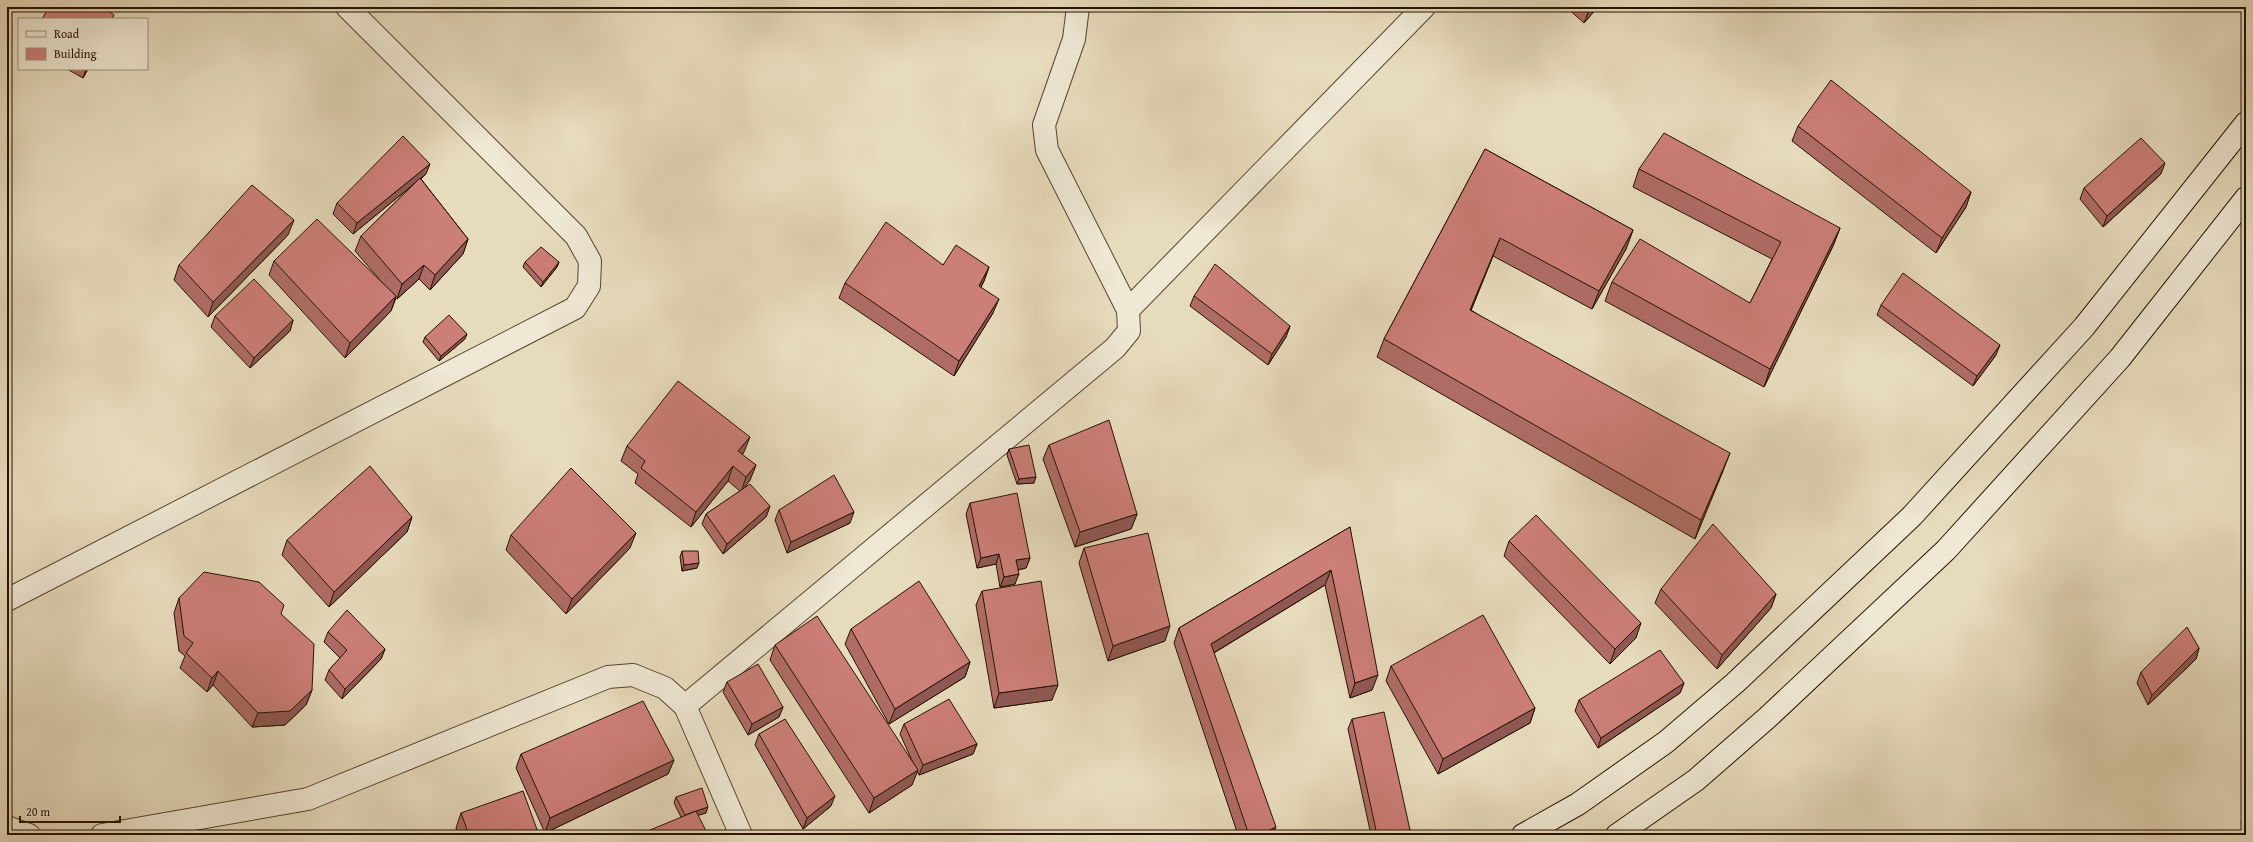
<svg xmlns="http://www.w3.org/2000/svg" width="2253" height="842" viewBox="0 0 2253 842" font-family="'Gentium Book Plus',serif">
<style>
.lines{fill:none;stroke-linecap:round;stroke-linejoin:round}
.street-casing{stroke:#56442f;stroke-width:24}
.secondary-casing{stroke:#251200;stroke-width:24}
.street{stroke:#efe8d4;stroke-width:22}
.secondary{stroke:#efe8d4;stroke-width:22}
.wall{fill:#af6c67;stroke:#251200}
.shaded-wall{fill:#8f5854;stroke:#251200}
.building{fill:#cc7e78;stroke:#251200}
</style>
<rect width="100%" height="100%" fill="#e7dbbd"/>
<filter id="stains"><feTurbulence type="fractalNoise" baseFrequency=".005" numOctaves="4"/><feColorMatrix values="0 0 0 0 .2 0 0 0 0 .09 0 0 0 0 .02 0 0 0 .5 -.17"/></filter>
<radialGradient id="worn" r=".72"><stop offset=".6" stop-color="#630" stop-opacity="0"/><stop offset="1" stop-color="#630" stop-opacity=".3"/></radialGradient>
<g class="lines">
<g class="street-casing">
<g id="street">
<polyline points="1128,310 1424,7"/>
<polyline points="7,600 575,308 589,286 590,261 576,236 347,7"/>
<polyline points="685,706 1115,348 1129,331 1128,310 1047,150 1044,125 1074,39 1078,7"/>
<polyline points="7,827 29,835"/>
<polyline points="102,835 308,799 608,677 633,675 665,688 685,706 741,835"/>
</g>
</g>
<g class="secondary-casing">
<g id="secondary">
<polyline points="1523,835 1578,804 1666,742 1735,683 1912,516 2084,327 2246,123"/>
<polyline points="1617,835 1696,780 1767,718 1946,550 2120,358 2246,198"/>
</g>
</g>
<use href="#street" class="street"/>
<use href="#secondary" class="secondary"/>
</g>
<g class="wall">
<polygon points="1566,7 1598,7 1584,23"/>
<polygon points="67,69 88,69 83,78"/>
<polygon points="1798,126 1971,192 1966,207 1936,253 1792,141"/>
<polygon points="1485,149 1633,230 1626,249 1592,309 1493,256 1471,310 1723,471 1695,539 1377,357 1384,339"/>
<polygon points="1639,169 1840,228 1833,246 1764,387 1605,301 1612,282 1750,303 1772,259 1633,187"/>
<polygon points="426,174 421,179 468,239 463,254 430,290 419,279 397,299 396,298 391,311 345,358 269,275 274,261 385,286 355,251 361,236 414,184 353,234 333,214 337,203"/>
<polygon points="2161,174 2103,227 2080,199 2084,188"/>
<polygon points="288,235 208,317 174,280 179,265"/>
<polygon points="525,262 559,262 557,267 541,287 523,267"/>
<polygon points="943,265 989,267 984,281 981,287 993,313 954,376 839,298 845,283"/>
<polygon points="1194,296 1290,326 1286,337 1268,365 1190,306"/>
<polygon points="1881,305 1996,355 1973,386 1877,315"/>
<polygon points="215,316 293,320 290,331 250,368 211,327"/>
<polygon points="425,337 465,339 439,361 423,342"/>
<polygon points="1049,445 1137,514 1131,529 1075,547 1043,459"/>
<polygon points="627,446 744,452 742,455 756,465 750,480 744,488 770,506 766,517 723,554 702,524 706,514 740,491 728,481 691,527 635,483 638,474 621,461"/>
<polygon points="1009,449 1034,483 1017,484 1007,455"/>
<polygon points="970,503 1030,558 1026,568 1018,570 1015,584 1000,587 996,564 977,568 966,514"/>
<polygon points="779,510 850,523 787,553 775,520"/>
<polygon points="412,517 407,532 329,607 282,555 287,540"/>
<polygon points="1350,527 1372,690 1350,698 1325,585 1214,653 1273,835 1238,835 1174,643 1179,628"/>
<polygon points="511,535 630,548 566,614 506,550"/>
<polygon points="1509,541 1636,638 1610,664 1504,556"/>
<polygon points="1084,548 1165,641 1108,661 1079,563"/>
<polygon points="682,551 697,568 682,571 680,557"/>
<polygon points="1661,589 1776,594 1771,608 1717,669 1655,603"/>
<polygon points="982,591 1052,700 994,708 976,605"/>
<polygon points="179,598 281,614 312,690 306,705 285,725 252,727 213,685 207,692 180,668 185,656 179,651 174,613"/>
<polygon points="851,629 970,662 965,677 889,724 845,644"/>
<polygon points="328,632 385,649 381,659 342,699 325,680 329,670 340,658 324,642"/>
<polygon points="775,645 914,765 900,734 904,724 977,744 973,754 919,775 917,771 912,785 869,813 770,660"/>
<polygon points="2199,648 2196,659 2148,705 2137,683 2141,672"/>
<polygon points="1391,666 1535,708 1530,723 1438,774 1386,681"/>
<polygon points="727,682 783,707 779,717 748,735 723,692"/>
<polygon points="1684,683 1680,693 1598,748 1575,711 1579,700"/>
<polygon points="1352,719 1410,830 1408,835 1371,835 1348,729"/>
<polygon points="759,734 831,806 803,829 755,745"/>
<polygon points="521,754 674,760 668,774 545,833 516,768"/>
<polygon points="676,797 706,813 698,815 681,817 674,803"/>
<polygon points="461,813 539,835 458,835 456,828"/>
<polygon points="2246,816 2246,832 2241,823 2243,818"/>
</g>
<g class="shaded-wall">
<polygon points="1591,7 1598,7 1584,23 1590,8"/>
<polygon points="86,69 88,69 83,78"/>
<polygon points="2165,163 2161,174 2103,227 2107,216"/>
<polygon points="430,164 426,174 353,234 357,223"/>
<polygon points="1971,192 1966,207 1936,253 1942,238"/>
<polygon points="294,220 288,235 208,317 213,302"/>
<polygon points="1840,228 1833,246 1764,387 1770,369"/>
<polygon points="1633,230 1626,249 1592,309 1599,291"/>
<polygon points="1500,238 1493,256 1464,328 1470,310"/>
<polygon points="468,239 463,254 430,290 435,275"/>
<polygon points="559,262 557,267 541,287 543,282"/>
<polygon points="424,265 419,279 397,299 402,284"/>
<polygon points="989,267 984,281 974,300 979,286"/>
<polygon points="396,296 391,311 345,358 350,343"/>
<polygon points="999,299 993,313 954,376 959,361"/>
<polygon points="293,320 290,331 250,368 254,358"/>
<polygon points="1290,326 1286,337 1268,365 1272,354"/>
<polygon points="467,334 465,339 439,361 441,356"/>
<polygon points="2000,345 1996,355 1973,386 1977,376"/>
<polygon points="750,437 744,452 733,466 738,451"/>
<polygon points="1730,453 1723,471 1695,539 1701,520"/>
<polygon points="756,465 750,480 741,492 746,477"/>
<polygon points="733,466 728,481 691,527 696,512"/>
<polygon points="1036,477 1034,483 1017,484 1019,479"/>
<polygon points="770,506 766,517 723,554 727,544"/>
<polygon points="854,512 850,523 787,553 791,542"/>
<polygon points="1137,514 1131,529 1075,547 1080,532"/>
<polygon points="412,517 407,532 329,607 334,592"/>
<polygon points="636,533 630,548 566,614 572,599"/>
<polygon points="999,554 996,564 977,568 981,558"/>
<polygon points="1030,558 1026,568 1013,571 1016,560"/>
<polygon points="699,563 697,568 682,571 684,565"/>
<polygon points="1331,570 1325,585 1205,658 1211,644"/>
<polygon points="1019,574 1015,584 1000,587 1004,577"/>
<polygon points="1776,594 1771,608 1717,669 1722,655"/>
<polygon points="1641,623 1636,638 1610,664 1615,649"/>
<polygon points="1170,626 1165,641 1108,661 1113,646"/>
<polygon points="2199,648 2196,659 2148,705 2152,695"/>
<polygon points="385,649 381,659 342,699 345,689"/>
<polygon points="970,662 965,677 889,724 895,709"/>
<polygon points="218,671 213,685 207,692 212,678"/>
<polygon points="1378,675 1372,690 1350,698 1355,683"/>
<polygon points="1684,683 1680,693 1598,748 1601,738"/>
<polygon points="1058,685 1052,700 994,708 999,693"/>
<polygon points="312,690 306,705 285,725 252,727 258,713"/>
<polygon points="783,707 779,717 748,735 752,724"/>
<polygon points="1535,708 1530,723 1438,774 1443,759"/>
<polygon points="977,744 973,754 919,775 923,765"/>
<polygon points="674,760 668,774 545,833 550,818"/>
<polygon points="918,770 912,785 869,813 874,798"/>
<polygon points="835,796 831,806 803,829 807,818"/>
<polygon points="708,807 706,813 683,820 685,815"/>
<polygon points="1276,827 1273,835 1259,835"/>
<polygon points="1410,830 1408,835 1386,835"/>
</g>
<g class="building">
<polygon points="49,7 103,7 114,15 112,19 42,19"/>
<polygon points="1831,80 1971,192 1942,238 1798,126"/>
<polygon points="1664,133 1840,228 1770,369 1612,282 1640,239 1750,303 1781,242 1639,169"/>
<polygon points="403,136 430,164 357,223 337,203"/>
<polygon points="2141,138 2165,163 2107,216 2084,188"/>
<polygon points="1485,149 1633,230 1599,291 1500,238 1470,310 1730,453 1701,520 1384,339"/>
<polygon points="420,178 468,239 435,275 424,265 402,284 361,236"/>
<polygon points="252,185 294,220 213,302 179,265"/>
<polygon points="317,219 396,296 350,343 274,261"/>
<polygon points="886,222 943,265 956,245 989,267 979,286 999,299 959,361 845,283"/>
<polygon points="541,247 559,262 543,282 525,262"/>
<polygon points="1215,264 1290,326 1272,354 1194,296"/>
<polygon points="1903,273 2000,345 1977,376 1881,305"/>
<polygon points="254,279 293,320 254,358 215,316"/>
<polygon points="449,315 467,334 441,356 425,337"/>
<polygon points="678,381 750,437 738,451 756,465 746,477 733,466 696,512 641,468 645,461 627,446"/>
<polygon points="1109,420 1137,514 1080,532 1049,445"/>
<polygon points="1029,445 1036,477 1019,479 1009,449"/>
<polygon points="370,466 412,517 334,592 287,540"/>
<polygon points="571,468 636,533 572,599 511,535"/>
<polygon points="834,475 854,512 791,542 779,510"/>
<polygon points="750,484 770,506 727,544 706,514"/>
<polygon points="1017,493 1030,558 1016,560 1019,574 1004,577 999,554 981,558 970,503"/>
<polygon points="1536,515 1641,623 1615,649 1509,541"/>
<polygon points="1713,524 1776,594 1722,655 1661,589"/>
<polygon points="1350,527 1378,675 1355,683 1331,570 1211,644 1276,827 1259,835 1249,835 1179,628"/>
<polygon points="1148,533 1170,626 1113,646 1084,548"/>
<polygon points="682,551 698,551 699,563 684,565"/>
<polygon points="204,572 259,582 284,605 281,614 314,644 312,690 290,711 258,713 218,671 212,678 186,653 193,643 184,636 179,598"/>
<polygon points="919,581 970,662 895,709 851,629"/>
<polygon points="1041,581 1058,685 999,693 982,591"/>
<polygon points="347,610 385,649 345,689 329,670 347,650 328,632"/>
<polygon points="1483,615 1535,708 1443,759 1391,666"/>
<polygon points="817,616 918,770 874,798 775,645"/>
<polygon points="2187,627 2199,648 2152,695 2141,672"/>
<polygon points="1660,650 1684,683 1601,738 1579,700"/>
<polygon points="758,664 783,707 752,724 727,682"/>
<polygon points="949,699 977,744 923,765 904,724"/>
<polygon points="643,701 674,760 550,818 521,754"/>
<polygon points="1384,712 1410,830 1386,835 1377,835 1352,719"/>
<polygon points="785,719 835,796 807,818 759,734"/>
<polygon points="702,788 708,807 696,811 685,815 676,797"/>
<polygon points="523,791 539,835 469,835 461,813"/>
<polygon points="696,811 708,835 638,835"/>
<polygon points="2246,816 2246,823 2243,818"/>
</g>
<rect width="2253" height="842" fill="none" stroke="#e7dbbd" stroke-width="24"/>
<rect x="8" y="8" width="2237" height="826" fill="none" stroke="#251200" stroke-width="2"/>
<rect x="12" y="12" width="2229" height="818" fill="none" stroke="#251200"/>
<rect x="18" y="18" width="130" height="52" fill="#efe8d4" stroke="#9e927f"/>
<rect x="26" y="31" width="20" height="6" fill="#efe8d4" stroke="#9e927f"/>
<text x="54" y="38" font-size="12" fill="#251200">Road</text>
<rect x="26" y="48" width="20" height="12" fill="#cc7e78" stroke="#9e927f"/>
<text x="54" y="58" font-size="12" fill="#251200">Building</text>
<path d="M20 816v6h100v-6" fill="none" stroke="#251200" stroke-width="2"/>
<text x="26" y="816" font-size="12" fill="#251200" stroke="#efe8d4" stroke-width="3" paint-order="stroke">20 m</text>
<rect width="100%" height="100%" filter="url(#stains)"/>
<rect width="100%" height="100%" fill="url(#worn)"/>
</svg>
